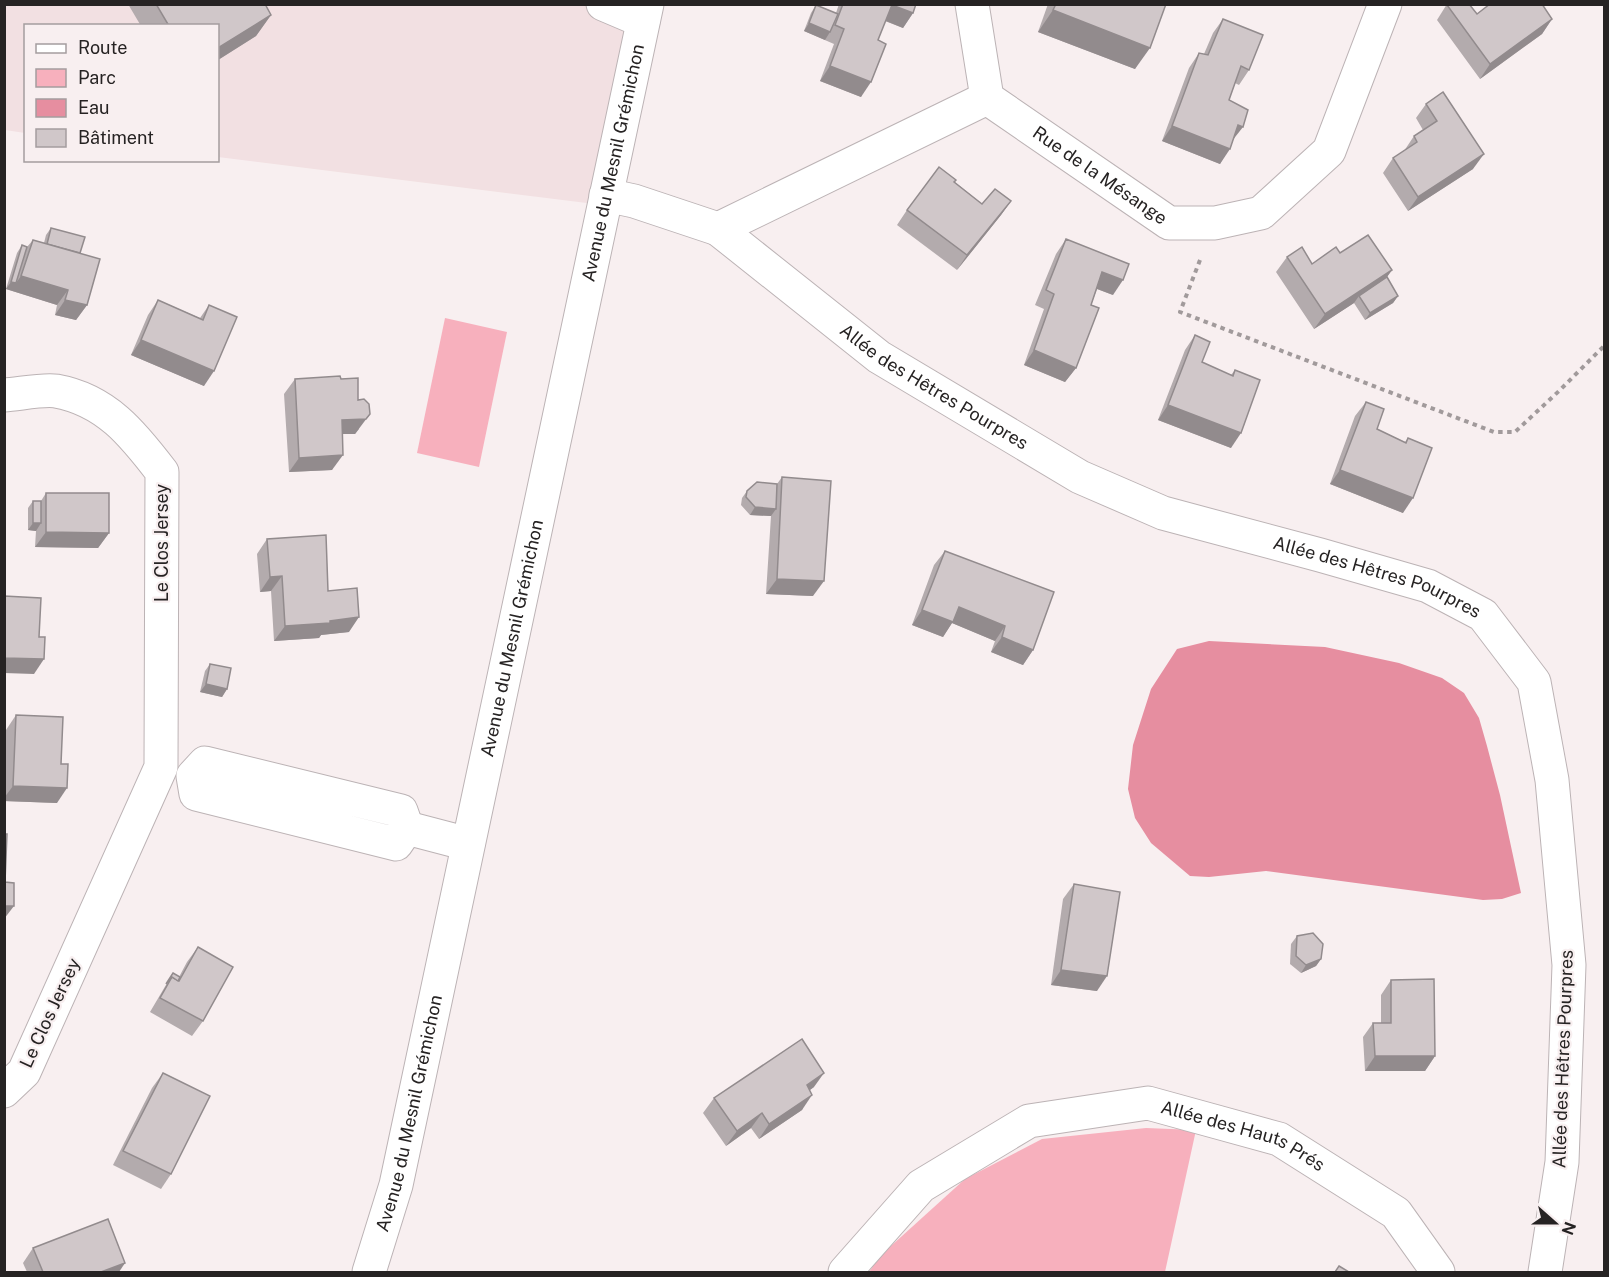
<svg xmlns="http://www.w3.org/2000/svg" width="1609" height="1277" viewBox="0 0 1609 1277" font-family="'Public Sans',sans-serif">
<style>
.built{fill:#f2e0e2}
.green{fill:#f7b0bd}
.water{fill:#e68ea0}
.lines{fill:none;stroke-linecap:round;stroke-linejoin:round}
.minor-casing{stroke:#bcb3b5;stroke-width:35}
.path{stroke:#a19a9b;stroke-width:4;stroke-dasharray:4.5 4.5;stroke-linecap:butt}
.minor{stroke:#fff;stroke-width:33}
.wall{fill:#b3abad}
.shaded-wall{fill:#928b8d}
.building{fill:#d0c7c9;stroke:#928b8d;stroke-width:1.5}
.labels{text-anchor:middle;stroke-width:4.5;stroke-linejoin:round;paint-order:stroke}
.street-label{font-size:18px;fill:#262323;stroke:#f8eff0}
</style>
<rect width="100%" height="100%" fill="#f8eff0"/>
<polygon class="built" points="5,5 658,5 611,206 218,157 218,26 26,26 25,133 5,130"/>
<g class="green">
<polygon points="445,318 507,332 479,467 417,453"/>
<polygon points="1146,1128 1196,1130 1165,1272 869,1272 881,1255 965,1179 1042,1139"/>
</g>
<polygon class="water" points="1209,641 1325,647 1399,663 1442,678 1464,693 1479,718 1487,746 1500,795 1521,893 1502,899 1483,900 1266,871 1209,877 1190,876 1151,843 1135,818 1128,789 1133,745 1151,689 1177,649"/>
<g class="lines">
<g class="minor-casing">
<g id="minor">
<polyline points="603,4 643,21"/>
<path id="s1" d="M972 4 987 98 1169 223H1215L1261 213 1329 151 1385 4"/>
<polyline points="606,195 634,201 718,229 987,98"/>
<path id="s2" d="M718 229 879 357 1080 477 1163 513 1320 555 1428 586 1483 615 1534 682 1552 780 1569 965 1562 1162 1545 1272"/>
<path d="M4 395C19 394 43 389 56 391 106 400 133 434 162 472L161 767 24 1072 4 1091"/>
<polygon points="205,763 401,811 407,828 396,844 196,794 193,776"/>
<polyline points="407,828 468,844"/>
<path id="s3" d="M369 1272 396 1185 647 4"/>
<path id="s4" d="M845 1272 921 1186 1029 1121 1148 1103 1279 1139 1396 1213 1438 1272"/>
</g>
</g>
<polyline class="path" points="1200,260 1180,312 1494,432 1515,432 1559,391 1604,346"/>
<use href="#minor" class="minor"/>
</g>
<g class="wall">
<polygon points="128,4 265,4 271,15 256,36 218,60 218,26 141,26"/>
<polygon points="839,4 916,4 913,13 903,28 885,21 878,40 861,97 820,81 834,44 804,31 811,13 816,5 836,13"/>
<polygon points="1048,4 1166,4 1135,69 1038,32"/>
<polygon points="1447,4 1477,14 1552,19 1542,34 1480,79 1437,20"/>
<polygon points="1223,19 1249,70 1239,85 1235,83 1229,100 1233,141 1220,164 1162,141 1189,68 1199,53 1204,54 1213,33"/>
<polygon points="1426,104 1473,169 1408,211 1383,173 1393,158 1404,151 1414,136 1423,130 1416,118"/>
<polygon points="956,180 955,182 982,204 1011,201 1001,215 957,270 897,225 907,210"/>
<polygon points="51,228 80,253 87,305 76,320 55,315 57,305 6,289 17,253 22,245 27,247 33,240 44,243 46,235"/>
<polygon points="1066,239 1113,295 1097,289 1091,305 1076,368 1065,382 1024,365 1044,309 1035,305 1056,254"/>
<polygon points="1340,253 1392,270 1387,277 1398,296 1393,303 1365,320 1354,303 1314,329 1276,272 1287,257 1312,264"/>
<polygon points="158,300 200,318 209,305 204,386 131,355 148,315"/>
<polygon points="1195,335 1202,362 1231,375 1235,370 1231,448 1158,420 1185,350"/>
<polygon points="295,379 341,379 358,400 359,429 355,434 342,434 332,470 289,472 284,394"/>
<polygon points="1366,402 1377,429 1405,442 1408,438 1403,513 1330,484 1355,416"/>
<polygon points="782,477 813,596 766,594 771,516 750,515 741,505 742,498 747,491 777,484"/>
<polygon points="46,493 109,533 98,548 35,547 36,531 28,530 28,508 33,501 41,501"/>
<polygon points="267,539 328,591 349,632 321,635 319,638 274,641 271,591 260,592 257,554"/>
<polygon points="945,551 1033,650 1023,665 991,652 995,641 952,623 943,637 912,625 934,565"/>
<polygon points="210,664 227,689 222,697 200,692 205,671"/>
<polygon points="16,715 57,803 4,801 4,763 6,730"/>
<polygon points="1074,884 1097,991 1051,985 1063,899"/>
<polygon points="1297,936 1321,959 1316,966 1301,973 1290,964 1291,944"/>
<polygon points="198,947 203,1021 192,1036 150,1012 173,973 179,977 187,962"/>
<polygon points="1391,980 1435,1056 1425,1071 1365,1071 1363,1037 1373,1023 1381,1023 1381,995"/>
<polygon points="163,1073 171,1174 161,1189 113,1165 152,1088"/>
<polygon points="814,1087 810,1090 802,1110 759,1139 751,1128 726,1146 703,1113 714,1098"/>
<polygon points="33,1248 119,1272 27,1272 23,1263"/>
</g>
<g class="shaded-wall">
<polygon points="888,4 913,4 913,13 903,28 881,19"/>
<polygon points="1053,10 1150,48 1135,69 1038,32"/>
<polygon points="271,15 256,36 218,60 218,48"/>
<polygon points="1552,19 1542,34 1480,79 1490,64"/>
<polygon points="809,23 830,32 825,40 804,31"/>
<polygon points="830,66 871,82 861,97 820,81"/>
<polygon points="1238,125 1243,127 1232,141"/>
<polygon points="1172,126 1230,149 1220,164 1162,141"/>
<polygon points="1484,154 1473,169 1408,211 1418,197"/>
<polygon points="1011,201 1001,215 957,270 967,255"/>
<polygon points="1392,270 1381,285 1359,296 1354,303 1314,329 1325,314"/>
<polygon points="1102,272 1123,280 1113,295 1092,287"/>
<polygon points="21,276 68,290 57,305 6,289 11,282 16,283"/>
<polygon points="1398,296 1393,303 1365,320 1370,313"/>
<polygon points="65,300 87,305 76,320 55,315"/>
<polygon points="141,340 214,371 204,386 131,355"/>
<polygon points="1034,350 1076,368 1065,382 1024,365"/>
<polygon points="1168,405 1241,433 1231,448 1158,420"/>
<polygon points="370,414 355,434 331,434 342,420"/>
<polygon points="343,455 332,470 289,472 299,458"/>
<polygon points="1340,470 1413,498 1403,513 1330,484"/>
<polygon points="755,507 776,509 771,516 750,515"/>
<polygon points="33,523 41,523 36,531 28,530"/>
<polygon points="46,532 109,533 98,548 35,547"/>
<polygon points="282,576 271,591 260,592 270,577"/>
<polygon points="777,579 824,581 813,596 766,594"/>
<polygon points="959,607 1005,626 995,641 952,623 943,637 912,625 922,610"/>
<polygon points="359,617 349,632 321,635 319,638 274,641 285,626"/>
<polygon points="1002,637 1033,650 1023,665 991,652"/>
<polygon points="4,658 44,659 34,674 4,673"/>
<polygon points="206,684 227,689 222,697 200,692"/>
<polygon points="13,786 67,788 57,803 4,801 4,798"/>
<polygon points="4,906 14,906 4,919"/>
<polygon points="1321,959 1316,966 1301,973 1306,965"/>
<polygon points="1061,970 1107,976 1097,991 1051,985"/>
<polygon points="1375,1056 1435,1056 1425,1071 1365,1071"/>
<polygon points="824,1073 814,1087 797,1099 807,1085"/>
<polygon points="812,1095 802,1110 759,1139 769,1124"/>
<polygon points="762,1113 751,1128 726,1146 737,1131"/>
<polygon points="125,1263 119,1272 101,1272"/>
</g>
<g class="building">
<polygon points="156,4 265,4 271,15 218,48 218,26 169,26"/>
<polygon points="843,4 916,4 913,13 892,5 878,40 886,44 871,82 830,66 844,29 835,25"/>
<polygon points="1056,4 1166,4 1150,48 1053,10"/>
<polygon points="1469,4 1477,14 1490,4 1542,4 1552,19 1490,64 1447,5"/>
<polygon points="816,5 838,14 830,32 809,23"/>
<polygon points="1223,19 1263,35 1249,70 1241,66 1229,100 1248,110 1243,127 1238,125 1230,149 1172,126 1199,53 1208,55"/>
<polygon points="1443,92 1484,154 1418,197 1393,158 1417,142 1414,136 1437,121 1426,104"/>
<polygon points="939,167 956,180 954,182 982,204 995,189 1011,201 967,255 907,210"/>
<polygon points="51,228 85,237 80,253 47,244"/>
<polygon points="1368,235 1392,270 1325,314 1287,257 1302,247 1312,264 1336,247 1340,253"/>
<polygon points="1066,239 1129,264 1123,280 1102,272 1091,305 1099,308 1076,368 1034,350 1054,294 1046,290"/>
<polygon points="33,240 100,259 87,305 65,300 68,290 21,276"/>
<polygon points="22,245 27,247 16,283 11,282"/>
<polygon points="1387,277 1398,296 1370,313 1359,296"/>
<polygon points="158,300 203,320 209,305 237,317 214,371 141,340"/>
<polygon points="1195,335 1210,342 1202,362 1233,376 1235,370 1260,380 1241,433 1168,405"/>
<polygon points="340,376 341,379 358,378 358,400 364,399 369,404 370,414 366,419 342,420 343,455 299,458 295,379"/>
<polygon points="1366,402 1384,409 1377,429 1406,443 1408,438 1432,448 1413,498 1340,470"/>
<polygon points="782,477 831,481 824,581 777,579"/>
<polygon points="757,482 777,484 776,509 755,507 746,497 747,491"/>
<polygon points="46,493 109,493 109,533 46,532"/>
<rect x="33" y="501" width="8" height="22"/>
<polygon points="326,535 328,591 357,588 359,617 330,621 330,623 285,626 282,576 270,577 267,539"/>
<polygon points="945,551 1054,592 1033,650 1002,637 1005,626 959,607 953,622 922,610"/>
<polygon points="4,596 41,598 39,637 45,637 44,659 4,658"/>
<polygon points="210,664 231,668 227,689 206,684"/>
<polygon points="16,715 63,717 61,764 68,764 67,788 13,786"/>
<polygon points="4,834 7,834 5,882 14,883 14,906 4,906"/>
<polygon points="1074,884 1120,892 1107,976 1061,970"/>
<polygon points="1313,933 1323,944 1321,959 1306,965 1296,956 1297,936"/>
<polygon points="198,947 233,967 203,1021 160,998 172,977 179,981"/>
<polygon points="173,973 180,977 178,981 172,977 166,984"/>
<polygon points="1434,979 1435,1056 1375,1056 1373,1023 1391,1023 1391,980"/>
<polygon points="802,1039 824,1073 807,1085 812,1095 769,1124 762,1113 737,1131 714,1098"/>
<polygon points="163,1073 210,1096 171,1174 123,1151"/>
<polygon points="108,1219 125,1263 101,1272 43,1272 33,1248"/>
<polygon points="1339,1266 1349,1272 1335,1272"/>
</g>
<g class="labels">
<g class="street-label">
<text dy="6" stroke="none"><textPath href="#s3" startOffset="1136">Avenue du Mesnil Grémichon</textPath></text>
<text dy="6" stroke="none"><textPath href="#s1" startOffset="232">Rue de la Mésange</textPath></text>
<text dy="6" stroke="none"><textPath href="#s2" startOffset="268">Allée des Hêtres Pourpres</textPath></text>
<text transform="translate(162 543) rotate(-90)" y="6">Le Clos Jersey</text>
<text dy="6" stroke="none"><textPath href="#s2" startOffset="754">Allée des Hêtres Pourpres</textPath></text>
<text dy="6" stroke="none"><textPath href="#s3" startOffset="650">Avenue du Mesnil Grémichon</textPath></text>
<text transform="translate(50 1013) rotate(-65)" y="6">Le Clos Jersey</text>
<text transform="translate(1563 1059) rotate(-88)" y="6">Allée des Hêtres Pourpres</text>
<text dy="6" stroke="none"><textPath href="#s3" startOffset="164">Avenue du Mesnil Grémichon</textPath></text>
<text dy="6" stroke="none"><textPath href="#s4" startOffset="462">Allée des Hauts Prés</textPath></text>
</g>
</g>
<rect width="1609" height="1277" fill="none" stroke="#262323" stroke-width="12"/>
<rect x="24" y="24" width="195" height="138" fill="#f8eff0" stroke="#a49d9e" stroke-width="1.5"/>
<rect x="36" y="44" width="30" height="9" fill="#ffffff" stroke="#a49d9e" stroke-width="1.5"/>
<text x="78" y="54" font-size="18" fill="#262323">Route</text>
<rect x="36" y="69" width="30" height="18" fill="#f7b0bd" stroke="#a49d9e" stroke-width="1.5"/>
<text x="78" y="84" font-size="18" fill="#262323">Parc</text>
<rect x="36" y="99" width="30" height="18" fill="#e68ea0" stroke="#a49d9e" stroke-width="1.5"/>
<text x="78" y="114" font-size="18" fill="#262323">Eau</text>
<rect x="36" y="129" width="30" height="18" fill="#d0c7c9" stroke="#a49d9e" stroke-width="1.5"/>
<text x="78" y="144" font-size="18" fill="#262323">Bâtiment</text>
<g transform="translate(1555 1223) rotate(111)" stroke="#f8eff0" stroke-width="4.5" paint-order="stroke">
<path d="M0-4.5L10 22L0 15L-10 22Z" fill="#262323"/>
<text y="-9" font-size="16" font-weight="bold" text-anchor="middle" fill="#262323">N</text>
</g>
</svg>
